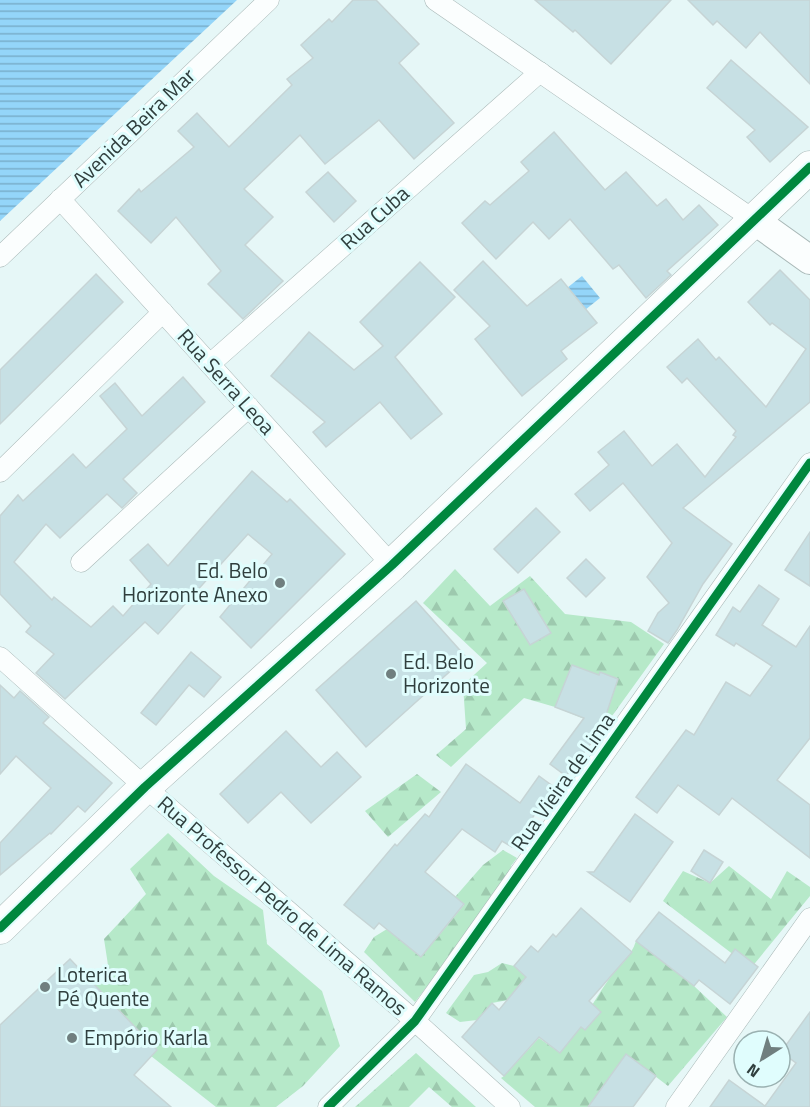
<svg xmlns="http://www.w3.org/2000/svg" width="810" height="1107" viewBox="0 0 810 1107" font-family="'Titillium Web',sans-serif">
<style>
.forest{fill:url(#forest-firs)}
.water{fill:url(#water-rules)}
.building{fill:#c7e0e4;stroke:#c6d4d5;stroke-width:1.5}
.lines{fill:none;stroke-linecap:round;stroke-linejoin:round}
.street-casing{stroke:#a9b8b7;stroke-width:21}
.secondary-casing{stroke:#a9b8b7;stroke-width:30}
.primary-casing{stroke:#a9b8b7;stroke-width:33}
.street{stroke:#fbfefe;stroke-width:20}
.secondary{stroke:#fbfefe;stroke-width:28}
.primary{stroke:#fbfefe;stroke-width:32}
.cycleway-casing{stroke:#e0fdfd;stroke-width:13}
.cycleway{stroke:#00873e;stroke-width:9}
.poi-dot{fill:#707f7f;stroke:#e0fdfd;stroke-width:2}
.labels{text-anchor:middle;stroke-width:6;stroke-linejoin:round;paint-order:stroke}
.street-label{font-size:21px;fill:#303f3e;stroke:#e0fdfd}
.poi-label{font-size:21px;fill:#303f3e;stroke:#e0fdfd;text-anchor:start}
</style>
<defs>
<pattern id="forest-firs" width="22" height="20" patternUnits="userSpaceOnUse" patternTransform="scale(1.5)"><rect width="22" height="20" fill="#b6e9c9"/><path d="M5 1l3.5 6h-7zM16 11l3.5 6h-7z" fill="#9dc9ae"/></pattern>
<pattern id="water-rules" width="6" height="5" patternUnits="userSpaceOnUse" patternTransform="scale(1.5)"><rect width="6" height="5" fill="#94d5f9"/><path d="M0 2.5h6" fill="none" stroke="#79aecb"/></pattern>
</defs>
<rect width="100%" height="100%" fill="#e6f7f7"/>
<g class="forest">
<polygon points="455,569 490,606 530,576 565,614 631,622 664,644 604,727 555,707 524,698 451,767 436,755 466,729 463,685 487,663 423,603"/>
<polygon points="417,774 441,792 388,837 365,811"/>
<polygon points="168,833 214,876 263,910 267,944 322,991 340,1046 303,1086 276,1107 216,1107 151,1056 157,1050 86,977 108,965 104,939 146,894 130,869"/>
<polygon points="503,850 517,858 511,866 514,873 415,1002 364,952 374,937 387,929 421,957 464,905 455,897 483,865"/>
<polygon points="729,866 771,899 787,871 810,887 810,896 751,968 663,901 683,871 710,883"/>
<path d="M636 941 694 986 727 1017 668 1086 626 1054 588 1107H535L501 1078 504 1076 539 1038 560 1053C579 1030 592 1003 609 979 619 966 631 957 636 941Z"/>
<polygon points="502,963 514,966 526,977 508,1000 492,1003 477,1020 460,1022 446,1013 474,975 488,972"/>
<polygon points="416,1053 476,1107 452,1107 429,1087 409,1107 355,1107"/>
</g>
<g class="water">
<polygon points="0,0 237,0 0,221"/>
<polygon points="582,276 600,298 585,310 567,288"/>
</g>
<g class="building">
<polygon points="353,0 376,0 419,44 399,63 454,123 414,159 379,120 325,164 300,135 244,189 273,217 245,245 283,281 243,319 208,284 221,271 176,217 151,243 118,211 139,189 141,192 194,147 178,131 197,113 229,147 292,85 287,79 313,58 301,45 329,19 332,22"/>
<polygon points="535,0 671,0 611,64 575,30 573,32"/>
<polygon points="688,0 810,0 810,84 760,32 746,48 717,21 713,25"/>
<polygon points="731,60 808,127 770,162 747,137 755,130 707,88"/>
<polygon points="554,132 605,190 626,172 657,206 666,199 683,220 699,205 718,225 667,271 671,275 646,298 619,265 613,269 570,219 549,239 533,222 496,259 462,223 485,201 490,205 529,171 521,162"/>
<polygon points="328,172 356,201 334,222 306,192"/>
<polygon points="483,261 527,306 561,279 597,323 561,351 567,359 522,396 475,339 490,326 454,290"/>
<polygon points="420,262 455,297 395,357 442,414 411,439 380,402 326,447 313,432 325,422 271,376 309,332 354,370 383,346 360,322"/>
<polygon points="780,270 810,300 810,402 683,508 732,544 703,584 677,630 668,643 648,631 658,613 669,603 647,577 672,543 623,483 590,511 575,494 609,465 598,452 624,431 652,466 677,444 705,477 736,437 733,435 736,431 687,378 682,383 667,367 698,339 716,360 719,357 766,407 806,349 772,323 770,325 748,302"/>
<polygon points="96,274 123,302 0,424 0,370"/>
<polygon points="183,377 205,402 123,479 137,493 122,508 107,494 60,538 46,524 14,562 52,600 54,597 91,627 113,606 123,616 151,584 130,560 148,544 168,566 252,471 287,502 290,499 345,554 251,648 220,617 272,554 248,534 158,634 145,622 65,699 36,673 54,654 26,632 31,626 0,594 0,516 18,495 23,501 73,454 86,468 127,429 100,396 115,383 142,416"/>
<polygon points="536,508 560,532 518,573 494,549"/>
<polygon points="810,532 810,586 785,570"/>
<polygon points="586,559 605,578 586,597 567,578"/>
<polygon points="759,585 779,599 762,625 796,647 810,626 810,738 777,780 810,805 810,858 732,798 719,815 678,785 657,813 636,797 686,730 694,735 726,682 750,696 772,666 736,643 734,646 716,635 733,607 740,612"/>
<polygon points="524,589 551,633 530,645 503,601"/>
<polygon points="416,601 466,657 366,747 316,690"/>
<polygon points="191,652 221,677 204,697 189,685 156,725 141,713"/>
<polygon points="572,665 599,675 600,672 618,679 601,730 566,776 550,764 584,718 555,707"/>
<polygon points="0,685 14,698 20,691 49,717 43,723 112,783 85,812 78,806 51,834 50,833 0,875 0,843 51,788 16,756 0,774"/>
<polygon points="286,731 321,767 337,752 361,777 311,823 281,792 248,823 220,794"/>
<polygon points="466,764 520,803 539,776 554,787 512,847 502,841 495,852 462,829 425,872 464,904 421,957 379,923 374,929 344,905 395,844 397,846 425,814 429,817"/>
<polygon points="635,814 673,842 630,902 588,872 594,872"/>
<polygon points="704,850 723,862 710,883 691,871"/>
<polygon points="581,908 632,952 589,1001 601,1012 585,1030 581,1027 560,1053 539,1037 504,1076 462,1037 492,1003 499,1010 526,977 514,966 531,946 538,952 553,934 556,937"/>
<polygon points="659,912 725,963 735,949 758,967 730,1004 699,980 694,986 636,941"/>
<polygon points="70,959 157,1050 134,1075 171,1107 0,1107 0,1025"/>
<polygon points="810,1012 810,1107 710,1107 729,1080 765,1106 796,1063 781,1052"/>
<polygon points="626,1054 656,1076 633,1107 588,1107"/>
</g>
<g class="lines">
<g class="street-casing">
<g id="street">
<polyline points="435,0 754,220"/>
<polyline points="60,199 392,565"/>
<polyline points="0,257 269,0"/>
<polyline points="210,364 540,72"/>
<polyline points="0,472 163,312"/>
<polyline points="81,562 249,407"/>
<polyline points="0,657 145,787 415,1021 510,1107"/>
<polyline points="328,1107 415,1021 810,463"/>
<polyline points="676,1107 810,918"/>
</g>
</g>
<g class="secondary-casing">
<polyline id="secondary" points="754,220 810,260"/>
</g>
<g class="primary-casing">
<polyline id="primary" points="0,928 145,787 392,565 810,167"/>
</g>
<use href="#street" class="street"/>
<use href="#secondary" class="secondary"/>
<use href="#primary" class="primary"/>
<g class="cycleway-casing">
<g id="cycleway">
<polyline points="0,928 145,787 392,565 810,167"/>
<polyline points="328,1107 415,1021 810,463"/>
</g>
</g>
<use href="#cycleway" class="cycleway"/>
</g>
<g class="poi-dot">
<circle cx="280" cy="583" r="6"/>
<circle cx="391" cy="674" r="6"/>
<circle cx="45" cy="987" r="6"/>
<circle cx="72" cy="1038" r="6"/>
</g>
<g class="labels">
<g class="street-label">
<text transform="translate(134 128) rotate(-44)" y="7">Avenida Beira Mar</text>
<text transform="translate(375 218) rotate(-42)" y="7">Rua Cuba</text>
<text transform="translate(226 382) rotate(48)" y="7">Rua Serra Leoa</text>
<text transform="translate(563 782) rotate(-55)" y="7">Rua Vieira de Lima</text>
<text transform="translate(282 906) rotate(41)" y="7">Rua Professor Pedro de Lima Ramos</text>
</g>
<g class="poi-label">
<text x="268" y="578" text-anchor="end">Ed. Belo<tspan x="268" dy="24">Horizonte Anexo</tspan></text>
<text x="403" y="669">Ed. Belo<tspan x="403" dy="24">Horizonte</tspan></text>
<text x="57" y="982">Loterica<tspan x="57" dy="24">Pé Quente</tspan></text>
<text x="84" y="1045">Empório Karla</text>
</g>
</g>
<g transform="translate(762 1059) rotate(217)"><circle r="28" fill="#e0fdfd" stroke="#9ab1b1" stroke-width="1.5"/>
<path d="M0-4.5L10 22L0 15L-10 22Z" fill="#707f7f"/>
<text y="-9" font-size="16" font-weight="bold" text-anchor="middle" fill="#303f3e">N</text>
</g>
</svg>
